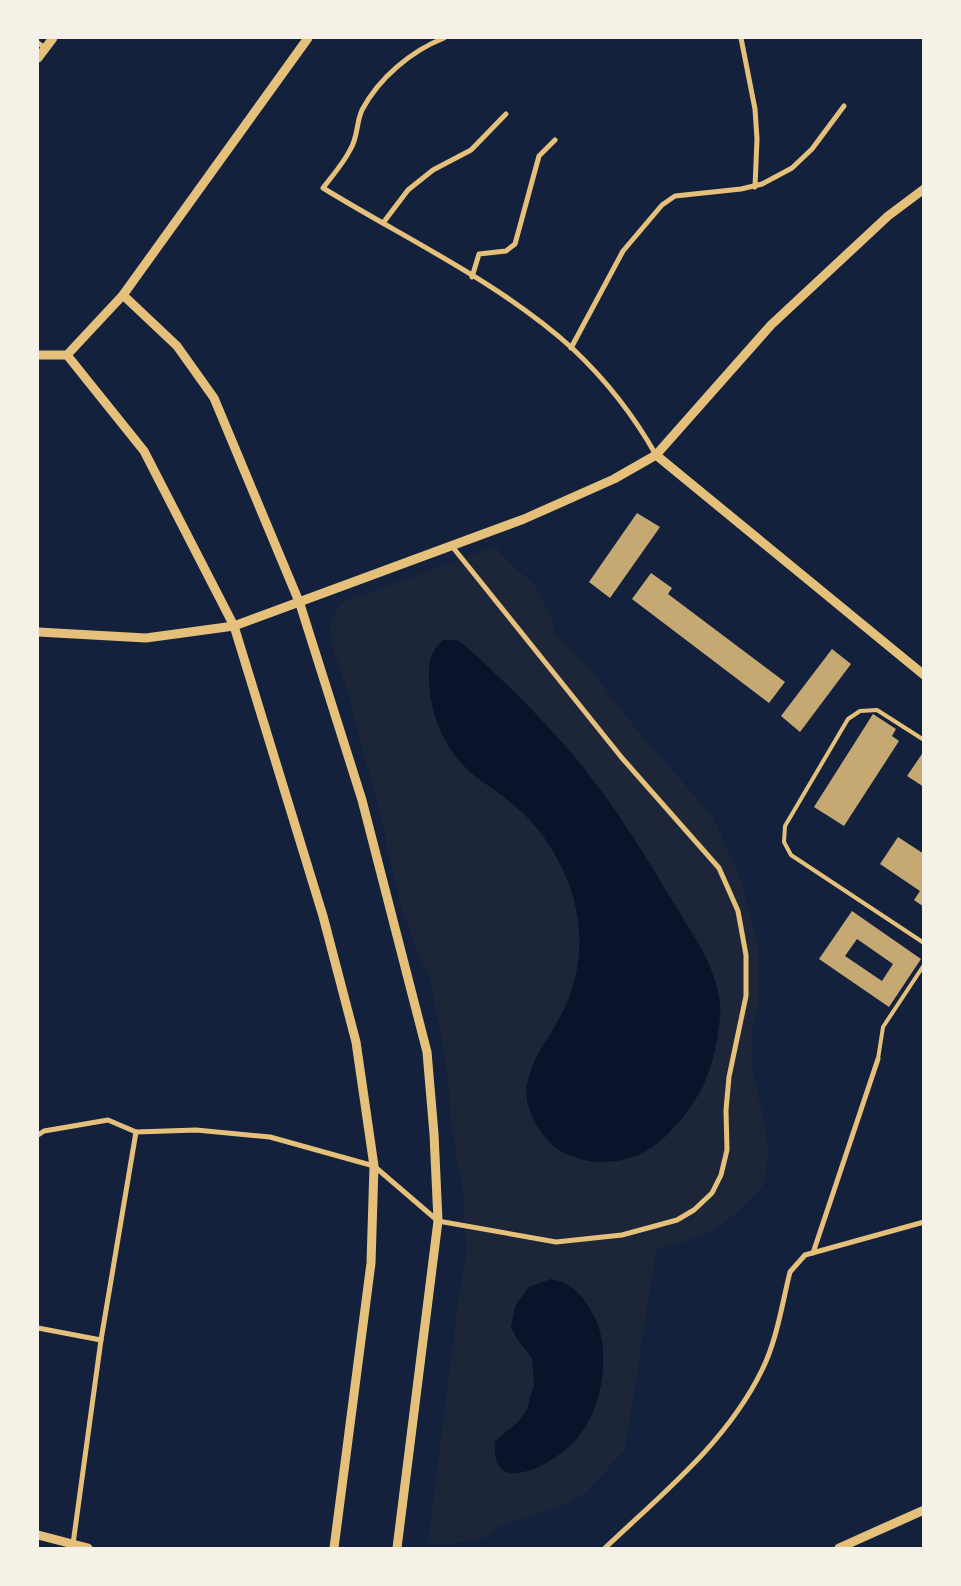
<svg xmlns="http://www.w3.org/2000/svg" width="961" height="1586" viewBox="0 0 961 1586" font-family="'Nunito Sans',sans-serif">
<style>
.green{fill:#1d2539}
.water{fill:#0b132b}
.building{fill:#c6a872;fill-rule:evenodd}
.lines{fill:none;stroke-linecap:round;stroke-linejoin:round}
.service{stroke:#e5c07b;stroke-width:4}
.minor{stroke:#e5c07b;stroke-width:5}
.tertiary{stroke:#e5c07b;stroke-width:9}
</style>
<rect width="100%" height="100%" fill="#14213d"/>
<polygon class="green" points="496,546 501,555 535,585 550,614 555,633 590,669 647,743 661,757 713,817 742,883 758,944 759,999 751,1037 753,1071 765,1126 768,1154 763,1187 736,1214 711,1231 682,1242 663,1246 656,1251 625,1449 588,1491 560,1507 505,1524 486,1537 443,1545 428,1543 459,1297 467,1250 463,1192 452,1130 448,1077 440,1030 429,977 419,957 400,903 380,814 346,686 332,647 330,624 341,603"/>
<g class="water">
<path d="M443 640H457L469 649C505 682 542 718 574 756 614 804 647 858 679 912 697 941 718 971 720 1006 721 1015 719 1024 718 1032 713 1074 697 1105 667 1135 639 1164 595 1170 560 1151 552 1147 548 1140 542 1133 507 1087 540 1054 561 1015 567 1004 572 991 575 978 583 947 580 912 568 882 559 858 545 836 527 817 511 801 494 790 476 777 446 753 431 719 429 681 429 663 429 653 443 640Z"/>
<path d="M551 1279C573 1283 585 1298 595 1318 602 1333 604 1349 603 1366 602 1393 593 1419 576 1440 556 1463 489 1501 495 1441L518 1422 527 1409 534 1384 532 1358 517 1339 511 1327 515 1306 529 1287Z"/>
</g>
<g class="building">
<polygon points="637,513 660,527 610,598 589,582"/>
<polygon points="651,573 672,588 668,594 785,682 769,703 632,599"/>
<polygon points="832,649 851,664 800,732 781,716"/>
<polygon points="873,714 896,729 892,736 899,741 844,826 814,807"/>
<polygon points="924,751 924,787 907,776"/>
<polygon points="898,837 924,854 924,907 914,900 920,891 880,864"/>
<path d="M852 911 921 959 889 1007 819 959ZM857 939 893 964 882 981 845 956Z"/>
</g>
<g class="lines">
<g class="service">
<polyline points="924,740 877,710 860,711 848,719 785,826 784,842 791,855 924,943"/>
<polyline points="878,1059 883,1027 924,965"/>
</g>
<g class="minor">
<path d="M444 38C411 51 379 78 362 110 356 123 358 138 350 150 343 164 332 176 323 188 406 239 499 282 572 348 605 379 634 416 656 455"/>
<polyline points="741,38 755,109 757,139 755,187"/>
<polyline points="38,43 45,48"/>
<polyline points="383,223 408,190 433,170 471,150 506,114"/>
<polyline points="472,277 479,254 506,251 515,244 539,156 555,140"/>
<polyline points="571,348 623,251 662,205 675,196 741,189 762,184 792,168 812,149 844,106"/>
<polyline points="38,1135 44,1131 108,1120 136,1132 196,1130 270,1137 374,1166 438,1221 556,1242 622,1235 677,1220 694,1210 712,1193 721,1175 727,1150 726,1110 729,1077 746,996 746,955 738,911 719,868 622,758 451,545"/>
<polyline points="813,1253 878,1059"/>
<polyline points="38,1328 101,1340"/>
<polyline points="73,1544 101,1340 136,1132"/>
<path d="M605 1548C662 1494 727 1442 762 1370 777 1340 782 1304 790 1272L805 1255 924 1222"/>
</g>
<g class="tertiary">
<polyline points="38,58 53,38"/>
<polyline points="123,295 177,346 214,398 300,604 362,800 427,1052 434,1134 438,1221 397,1548"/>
<polyline points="38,355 67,355 123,295 308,38"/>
<polyline points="67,355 144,451 234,626 323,916 356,1042 374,1166 371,1263 334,1548"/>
<polyline points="656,455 924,675"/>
<polyline points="38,632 146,638 234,626 524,519 614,479 656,455 771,325 888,216 924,189"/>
<polyline points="38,1535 88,1548"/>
<polyline points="839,1548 924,1510"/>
</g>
</g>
<rect width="961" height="1586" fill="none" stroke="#f6f1e7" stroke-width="78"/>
</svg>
